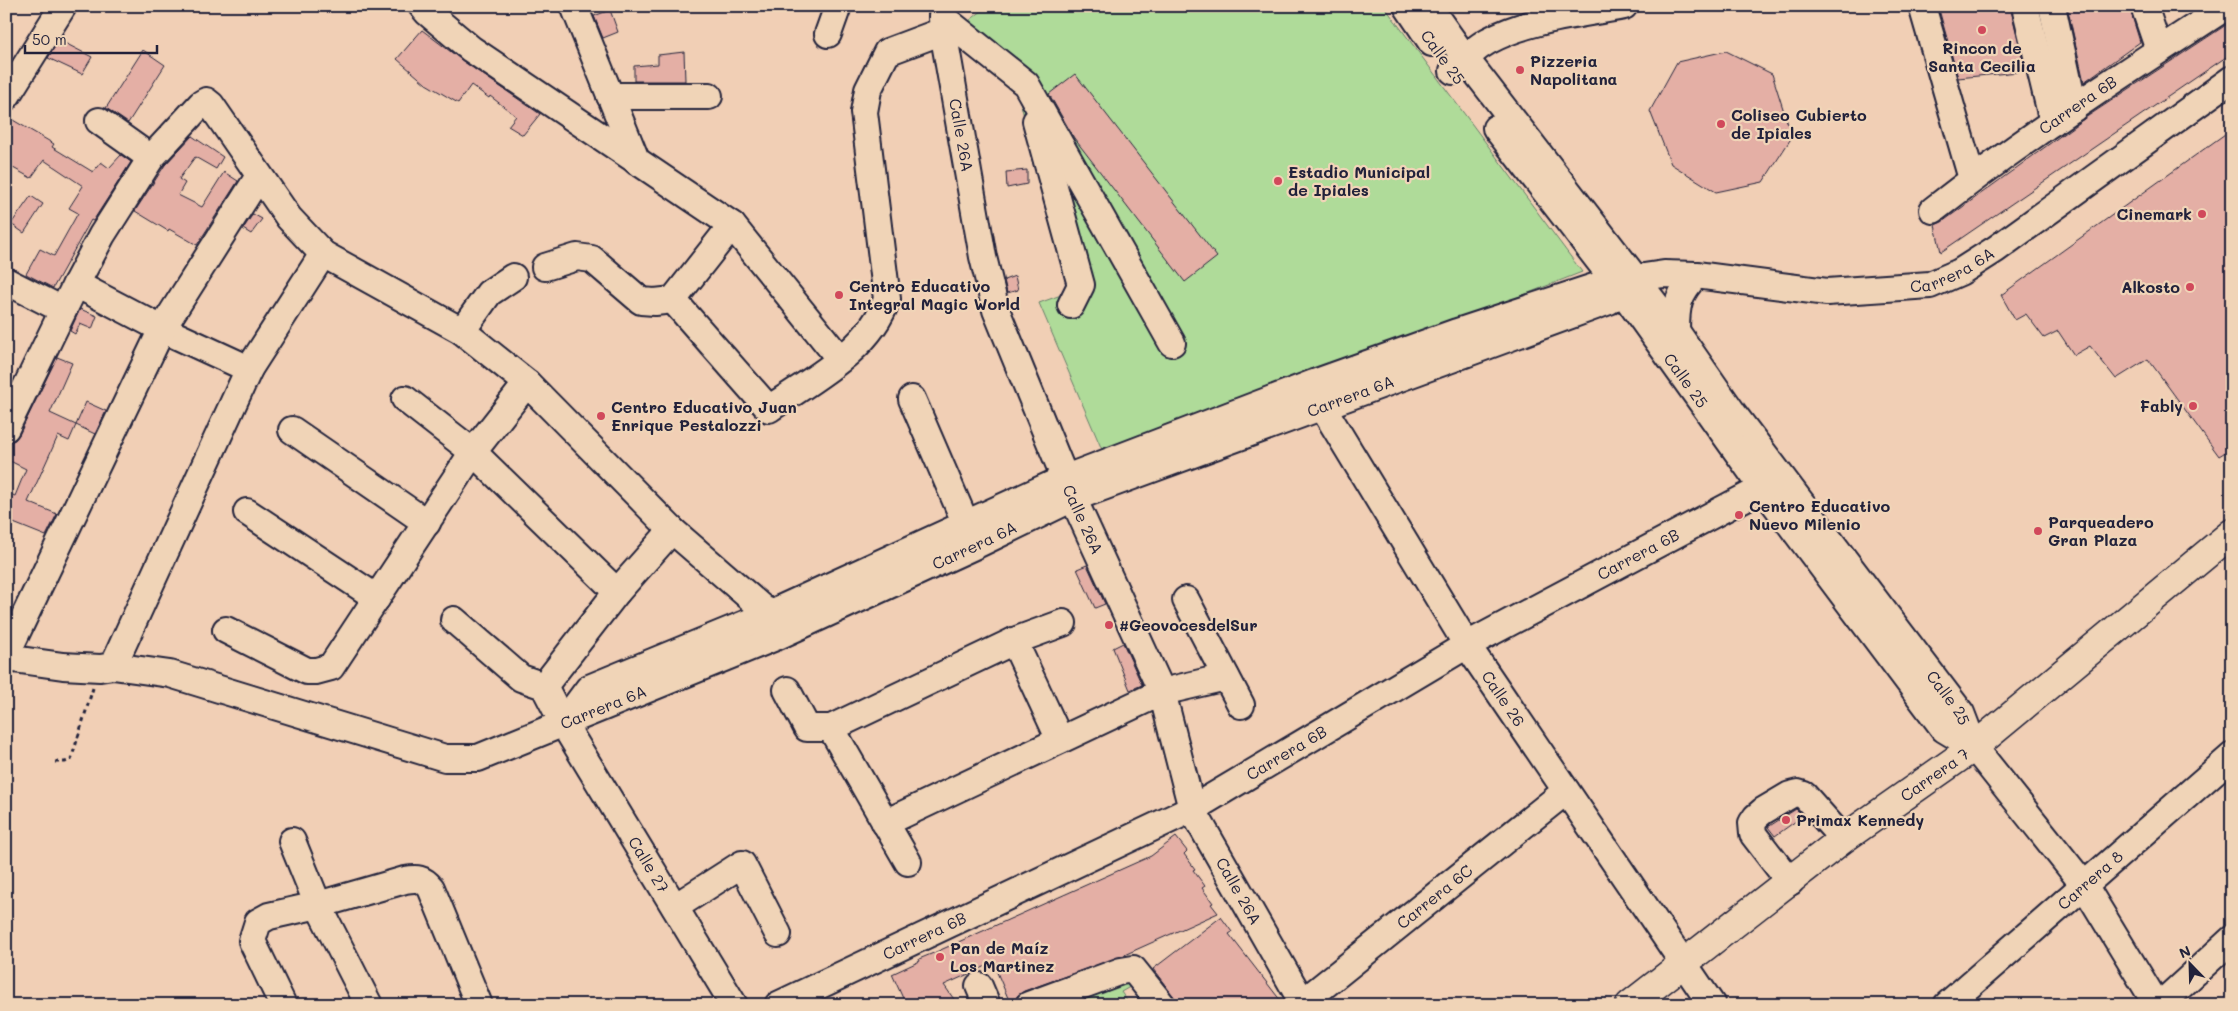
<svg xmlns="http://www.w3.org/2000/svg" width="2238" height="1011" viewBox="0 0 2238 1011" font-family="Mali,sans-serif">
<style>
.green{fill:#afdb99;stroke:#687e6a}
.building{fill:#e4afa5;stroke:#22223b}
.lines{fill:none;stroke-linecap:round;stroke-linejoin:round}
.minor-casing{stroke:#22223b;stroke-width:30}
.major-casing{stroke:#22223b;stroke-width:31}
.path{stroke:#22223b;stroke-width:3;stroke-dasharray:4 4;stroke-linecap:butt}
.minor{stroke:#f0d4b7;stroke-width:26}
.major{stroke:#f0d4b7;stroke-width:28}
.poi-dot{fill:#d1495b;stroke:#f0d4b7;stroke-width:2}
.labels{text-anchor:middle;stroke-width:4.5;stroke-linejoin:round;paint-order:stroke}
.poi-label{font-size:16px;font-weight:bold;fill:#22223b;stroke:#f0d4b7;text-anchor:start}
.street-label{font-size:16px;fill:#22223b;stroke:#f0d4b7}
</style>
<rect width="100%" height="100%" fill="#f1cfb5"/>
<filter id="ink" filterUnits="userSpaceOnUse"><feTurbulence type="fractalNoise" baseFrequency=".02" numOctaves="2"/><feDisplacementMap in="SourceGraphic" scale="10" xChannelSelector="R" yChannelSelector="G"/><feConvolveMatrix kernelMatrix="1 2 1 2 8 2 1 2 1" color-interpolation-filters="sRGB"/></filter>
<g filter="url(#ink)">
<g class="green">
<polygon points="988,6 1384,6 1582,272 1106,459 1039,303 1061,295 1068,288 1068,274 1017,91 960,28"/>
<polygon points="1128,973 1135,984 1121,992 1130,1005 1057,1005"/>
</g>
<g class="building">
<polygon points="1938,6 2010,6 2023,61 2018,72 1958,78"/>
<polygon points="2067,6 2129,6 2140,42 2084,82"/>
<polygon points="610,10 618,32 603,38 594,16"/>
<polygon points="2232,21 2232,53 1941,252 1935,225 1942,222 2085,118"/>
<polygon points="422,30 463,61 540,114 523,135 508,126 516,116 490,96 489,98 471,85 458,103 426,84 397,59"/>
<polygon points="59,40 92,57 82,74 48,58"/>
<polygon points="143,50 165,65 128,123 106,108"/>
<polygon points="1726,51 1772,74 1792,137 1763,182 1716,192 1671,164 1650,111 1677,62"/>
<polygon points="684,52 685,81 634,81 634,66 658,64 658,55"/>
<polygon points="1075,74 1217,257 1185,282 1074,138 1049,94"/>
<polygon points="6,116 54,144 52,147 93,172 101,162 109,168 121,155 131,162 93,221 91,220 53,288 26,274 40,249 54,256 78,213 69,208 83,186 44,160 31,178 6,164"/>
<polygon points="2232,129 2232,448 2219,456 2148,359 2116,379 2090,346 2074,355 2058,331 2044,338 2026,314 2015,320 2001,295"/>
<polygon points="192,136 223,157 216,169 195,157 179,179 185,183 178,195 202,207 224,172 238,181 197,245 169,229 168,231 135,211 165,165"/>
<polygon points="1027,170 1027,184 1007,188 1006,172"/>
<polygon points="31,196 43,204 24,233 11,224"/>
<polygon points="253,214 262,219 251,234 243,229"/>
<polygon points="1015,276 1018,290 1007,293 1004,280"/>
<polygon points="80,309 97,316 92,329 80,324 75,334 70,331"/>
<polygon points="57,357 72,363 50,413 76,425 69,441 58,436 28,502 57,514 46,536 6,520 6,492 15,496 26,469 6,459 6,448 9,442 15,440 19,435"/>
<polygon points="86,402 106,411 95,434 76,425"/>
<polygon points="1087,565 1105,604 1095,608 1077,569"/>
<polygon points="1123,643 1142,685 1130,690 1113,648"/>
<polygon points="1796,809 1803,816 1775,836 1768,827"/>
<polygon points="1176,837 1187,851 1184,854 1195,869 1193,870 1205,886 1202,888 1213,903 1211,904 1218,913 1122,956 1024,991 1017,996 1014,1005 1011,1005 993,963 944,985 958,1005 906,1005 892,974 920,961 919,959 936,952 1151,856"/>
<polygon points="1221,917 1232,932 1229,934 1284,1005 1180,1005 1153,969"/>
</g>
<g class="lines">
<g class="minor-casing">
<g id="minor">
<polyline points="422,6 427,12 471,49 732,225 840,359"/>
<polyline points="574,6 637,162"/>
<path id="s1" d="M944 6 942 17 943 31 983 257 996 310 1073 498 1162 692 1192 809 1304 1005"/>
<polyline points="1407,6 1432,43"/>
<path id="s2" d="M1428 6 1465 58 1676 331 1733 413 1961 713 1974 747 2084 885 2157 1005"/>
<polyline points="1922,6 1972,179"/>
<polyline points="2025,6 2053,122"/>
<polyline points="2052,6 2074,108"/>
<polyline points="2144,6 2159,50"/>
<polyline points="942,17 1026,84 1172,343"/>
<polyline points="828,34 838,6"/>
<path d="M1453 71C1463 60 1475 48 1488 41 1528 19 1579 15 1624 6"/>
<polyline points="610,96 709,96"/>
<polyline points="6,97 63,6"/>
<polyline points="99,121 151,158"/>
<polyline points="1036,121 1081,285 1071,305"/>
<path id="s3" d="M1496 128 1617 284 1763 488 1944 729 1974 747"/>
<path id="s4" d="M1933 210C2027 136 2127 71 2227 6"/>
<polyline points="545,267 577,257 592,259 641,301 655,302 673,300 732,225"/>
<polyline points="6,281 63,310"/>
<polyline points="76,284 162,329 249,369"/>
<path d="M673 300 769 409C812 379 870 350 887 299L864 112 868 90 887 52 943 31"/>
<polyline points="462,331 489,293 513,277"/>
<path d="M1676 331C1676 305 1678 294 1696 275"/>
<path id="s5" d="M1317 390 1322 406 1467 645 1712 1005"/>
<polyline points="405,399 473,452 617,592"/>
<polyline points="912,399 972,538"/>
<polyline points="6,428 76,284 102,235 151,158 201,104 206,101 211,105 289,218 323,254 462,331 527,383 672,530 769,614 775,628"/>
<polyline points="292,430 427,523"/>
<polyline points="247,512 377,598"/>
<polyline points="1186,600 1241,705"/>
<path id="s6" d="M454 620 521 678 544 686 563 723 734 1005"/>
<polyline points="226,630 307,671 316,671 331,667 473,452 527,383"/>
<polyline points="1014,641 1060,740"/>
<polyline points="6,655 162,329 259,176"/>
<path id="s7" d="M6 658 63 666 100 668 113 666 170 674 445 758H478L778 636 974 546 1073 498 1609 301 1617 284"/>
<polyline points="113,666 249,369 323,254"/>
<polyline points="544,686 617,592 672,530"/>
<polyline points="787,690 807,728 831,728 1014,641 1063,623"/>
<path id="s8" d="M563 723 589 688 769 614 1066 478 1314 383 1457 332 1600 285 1617 284 1637 278 1664 274 1696 275 1827 292 1930 285 1960 272 1996 249 2232 79"/>
<polyline points="831,728 908,862"/>
<polyline points="885,823 1162,692 1226,677"/>
<polyline points="292,841 318,905 369,1005"/>
<polyline points="1790,882 1753,834 1752,823 1756,817 1763,811 1790,795 1798,793 1804,795 1843,839"/>
<polyline points="675,907 742,864 778,934"/>
<polyline points="979,986 987,1005"/>
<path id="s9" d="M1302 1003 1566 791"/>
<path d="M283 1005 252 941 258 922 269 916 318 905 405 880C417 878 423 878 431 888L479 1005"/>
<path id="s10" d="M778 1005 1192 809 1467 645 1763 488 1780 476"/>
<polyline points="1029,1005 1121,971 1133,969 1162,1005"/>
<path id="s11" d="M1947 1005 2232 756"/>
<polyline points="2160,1005 2232,939"/>
</g>
</g>
<g class="major-casing">
<g id="major">
<path id="s12" d="M1630 1005 1843 839 1974 747 2232 533"/>
</g>
</g>
<polyline class="path" points="55,762 65,762 71,760 93,688"/>
<use href="#minor" class="minor"/>
<use href="#major" class="major"/>
</g>
</g>
<g class="poi-dot">
<circle cx="1982" cy="30" r="5"/>
<circle cx="1520" cy="70" r="5"/>
<circle cx="1721" cy="124" r="5"/>
<circle cx="1278" cy="181" r="5"/>
<circle cx="2202" cy="214" r="5"/>
<circle cx="2190" cy="287" r="5"/>
<circle cx="839" cy="295" r="5"/>
<circle cx="2193" cy="406" r="5"/>
<circle cx="601" cy="416" r="5"/>
<circle cx="1739" cy="515" r="5"/>
<circle cx="2038" cy="531" r="5"/>
<circle cx="1109" cy="625" r="5"/>
<circle cx="1786" cy="820" r="5"/>
<circle cx="940" cy="957" r="5"/>
</g>
<g class="labels">
<g class="poi-label">
<text x="1982" y="54" text-anchor="middle">Rincon de<tspan x="1982" dy="18">Santa Cecilia</tspan></text>
<text x="1530" y="67">Pizzeria<tspan x="1530" dy="18">Napolitana</tspan></text>
<text x="1731" y="121">Coliseo Cubierto<tspan x="1731" dy="18">de Ipiales</tspan></text>
<text x="1288" y="178">Estadio Municipal<tspan x="1288" dy="18">de Ipiales</tspan></text>
<text x="2192" y="220" text-anchor="end">Cinemark</text>
<text x="849" y="292">Centro Educativo<tspan x="849" dy="18">Integral Magic World</tspan></text>
<text x="2180" y="293" text-anchor="end">Alkosto</text>
<text x="2183" y="412" text-anchor="end">Fably</text>
<text x="611" y="413">Centro Educativo Juan<tspan x="611" dy="18">Enrique Pestalozzi</tspan></text>
<text x="1749" y="512">Centro Educativo<tspan x="1749" dy="18">Nuevo Milenio</tspan></text>
<text x="2048" y="528">Parqueadero<tspan x="2048" dy="18">Gran Plaza</tspan></text>
<text x="1119" y="631">#GeovocesdelSur</text>
<text x="1796" y="826">Primax Kennedy</text>
<text x="950" y="954">Pan de Maíz<tspan x="950" dy="18">Los Martinez</tspan></text>
</g>
<g class="street-label">
<text transform="translate(1443 57) rotate(54)" y="6">Calle 25</text>
<text dy="6" stroke="none"><textPath href="#s4" startOffset="179">Carrera 6B</textPath></text>
<text dy="6" stroke="none"><textPath href="#s1" startOffset="131">Calle 26A</textPath></text>
<text dy="6" stroke="none"><textPath href="#s8" startOffset="1491">Carrera 6A</textPath></text>
<text dy="6" stroke="none"><textPath href="#s3" startOffset="316">Calle 25</textPath></text>
<text dy="6" stroke="none"><textPath href="#s7" startOffset="1431">Carrera 6A</textPath></text>
<text dy="6" stroke="none"><textPath href="#s1" startOffset="536">Calle 26A</textPath></text>
<text dy="6" stroke="none"><textPath href="#s7" startOffset="1026">Carrera 6A</textPath></text>
<text dy="6" stroke="none"><textPath href="#s10" startOffset="972">Carrera 6B</textPath></text>
<text dy="6" stroke="none"><textPath href="#s5" startOffset="361">Calle 26</textPath></text>
<text dy="6" stroke="none"><textPath href="#s2" startOffset="866">Calle 25</textPath></text>
<text dy="6" stroke="none"><textPath href="#s7" startOffset="621">Carrera 6A</textPath></text>
<text dy="6" stroke="none"><textPath href="#s10" startOffset="568">Carrera 6B</textPath></text>
<text dy="6" stroke="none"><textPath href="#s12" startOffset="382">Carrera 7</textPath></text>
<text dy="6" stroke="none"><textPath href="#s6" startOffset="320">Calle 27</textPath></text>
<text dy="6" stroke="none"><textPath href="#s11" startOffset="190">Carrera 8</textPath></text>
<text dy="6" stroke="none"><textPath href="#s1" startOffset="941">Calle 26A</textPath></text>
<text dy="6" stroke="none"><textPath href="#s9" startOffset="170">Carrera 6C</textPath></text>
<text dy="6" stroke="none"><textPath href="#s10" startOffset="162">Carrera 6B</textPath></text>
</g>
</g>
<rect width="2238" height="1011" fill="none" stroke="#f0d4b7" stroke-width="25"/>
<rect x="12" y="12" width="2213" height="986" fill="none" stroke="#22223b" stroke-width="2" filter="url(#ink)"/>
<g transform="translate(2190 964) rotate(337)" stroke="#f0d4b7" stroke-width="4" paint-order="stroke">
<path d="M0-4L9 19L0 12L-9 19Z" fill="#22223b"/>
<text y="-8" font-size="14" font-weight="bold" text-anchor="middle" fill="#22223b">N</text>
</g>
<path d="M25 45v8h132v-8" fill="none" stroke="#22223b" stroke-width="2.5"/>
<text x="32" y="45" font-size="15" fill="#22223b" stroke="#f0d4b7" stroke-width="4" paint-order="stroke">50 m</text>
</svg>
